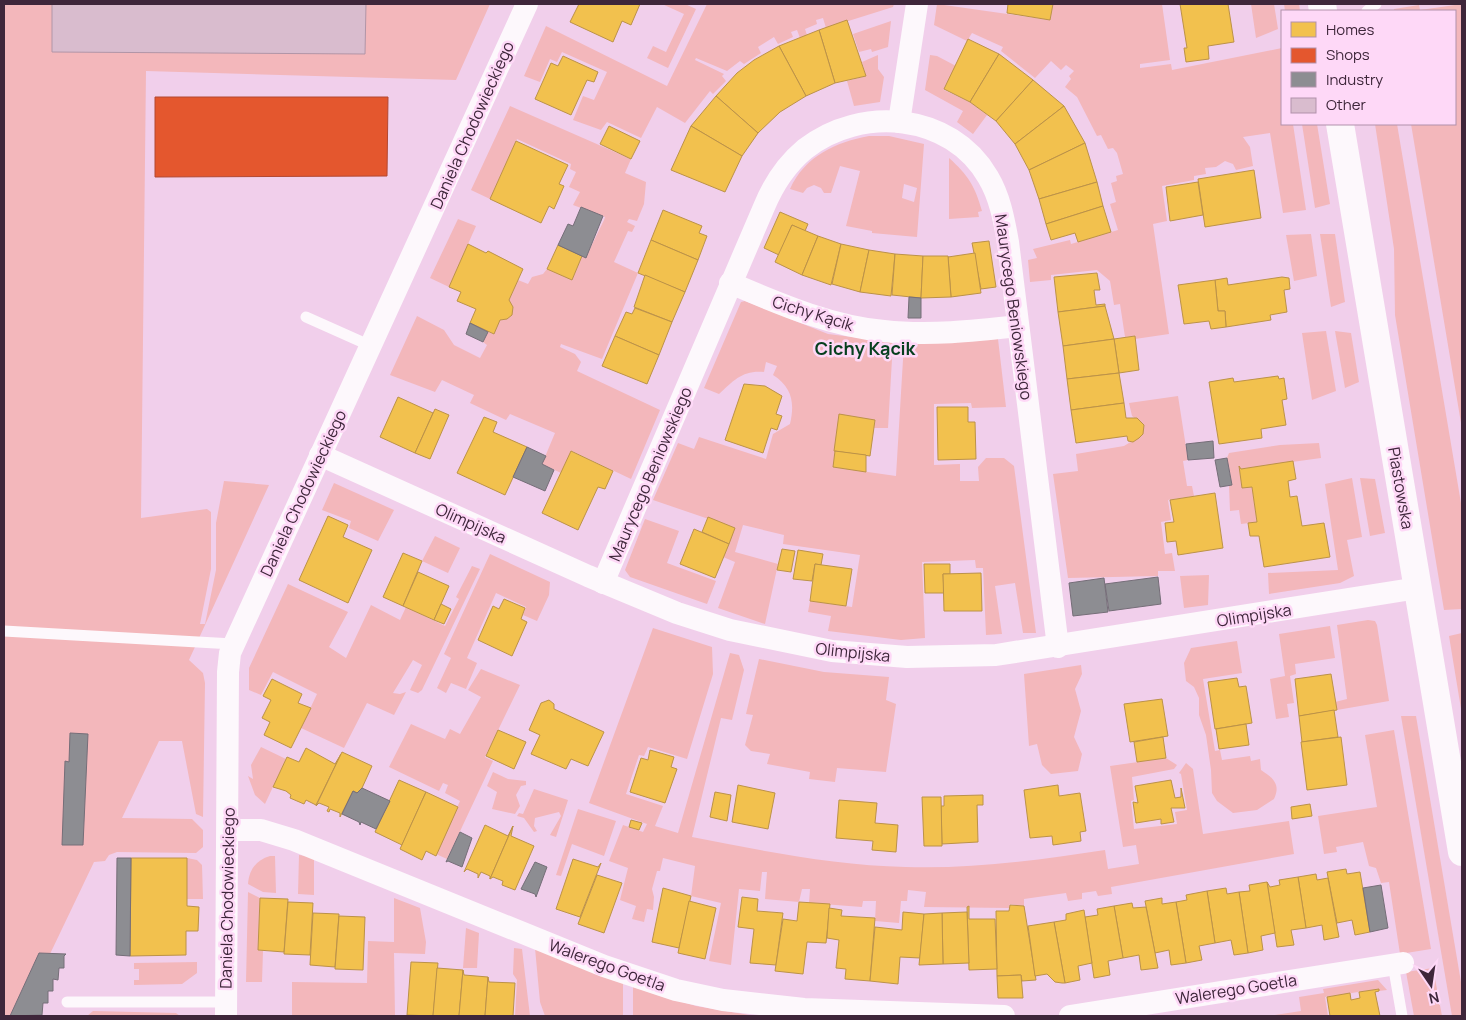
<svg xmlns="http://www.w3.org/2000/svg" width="1466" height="1020" viewBox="0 0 1466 1020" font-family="Manrope,sans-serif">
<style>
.green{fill:#f3b7bb;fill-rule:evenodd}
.homes{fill:#f2c14e;stroke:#bc9248}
.shops{fill:#e4572e;stroke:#b24832}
.industry{fill:#8d8d92;stroke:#756e78}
.building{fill:#d9bcce;stroke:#b195a7}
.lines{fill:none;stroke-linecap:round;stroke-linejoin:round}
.lane{stroke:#fdf8fc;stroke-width:11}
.street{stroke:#fdf8fc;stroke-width:22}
.secondary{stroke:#fdf8fc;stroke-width:28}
.labels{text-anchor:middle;stroke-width:5;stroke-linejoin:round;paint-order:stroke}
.street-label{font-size:16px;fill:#3e263a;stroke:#fed8f7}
.neighbourhood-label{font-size:18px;font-weight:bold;fill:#063f1e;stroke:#fed8f7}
</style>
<rect width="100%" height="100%" fill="#f1cfeb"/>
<g class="green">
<polygon points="4,4 490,4 456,80 146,71 141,518 207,509 211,512 211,569 200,624 205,624 216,570 216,523 224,481 269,485 189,660 203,673 205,683 203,817 196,814 182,741 159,741 122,818 192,819 203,830 203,847 196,853 117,852 109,855 105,861 94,862 50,954 39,953 10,1016 4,1016"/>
<polygon points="662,4 685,4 696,9 668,68 647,58 653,46 666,52 684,14"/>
<polygon points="707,4 894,4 893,7 826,28 823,18 816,20 817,24 805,29 807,35 800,38 797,30 791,32 793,37 778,44 774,37 758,47 761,53 744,64 740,61 727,71 696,58 695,60 724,74 722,76 726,81 713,94 710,91 685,123 657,107 641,138 607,122 601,130 573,120 583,96 594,100 607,72 562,52 557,62 550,59 540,82 524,76 546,26 667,86"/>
<polygon points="937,4 1050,20 1053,4 1162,4 1170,60 1140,64 1140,68 1171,64 1172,70 1282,48 1282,124 1293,124 1306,210 1283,213 1270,133 1243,137 1250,147 1253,166 1236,170 1233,164 1225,161 1216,167 1205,168 1206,174 1194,176 1194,180 1162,186 1167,221 1153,224 1169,334 1135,339 1135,336 1125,337 1120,304 1114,305 1110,281 1097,270 1051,275 1051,280 1030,282 1028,260 1037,258 1033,249 1070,240 1071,244 1118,230 1110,204 1116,202 1111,183 1117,181 1116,176 1123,174 1117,153 1113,148 1108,149 1101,135 1097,136 1077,97 1065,87 1071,79 1069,76 1074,71 1066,65 1061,70 1051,61 1035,78 1001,51 1003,47 972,33 967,41 934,25"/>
<polygon points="1251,4 1274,4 1278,29 1256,38"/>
<polygon points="1284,4 1299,4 1300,11 1285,11"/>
<polygon points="1462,4 1462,429 1411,124 1455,124 1455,11 1394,11 1394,9 1419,5 1420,10"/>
<polygon points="891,21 888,47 872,52 871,49 859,52 853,34"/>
<polygon points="878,55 878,69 884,77 880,102 854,106 847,81 866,76 862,62"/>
<polygon points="930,55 937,56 956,66 944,90 970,102 987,115 973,134 957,122 963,111 925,90"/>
<path d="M510 106 631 159 625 173 646 182 644 204 637 221 629 219 627 222 635 226 632 232 628 231 614 262 638 273 602 359 561 344 560 347 575 354 581 362 577 371 660 410 631 479 572 451 561 473 542 464 555 433 510 414 506 420 470 403 474 395 442 380 435 392 390 375 417 316 444 330 454 345 480 358 487 345 483 342 488 332 494 334 500 320C508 320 513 316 513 307L509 300 518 280 528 284 532 277 543 274 547 269 572 280 582 256 586 257 604 220 605 217 573 205 580 192 569 187 576 172 570 169 571 164 517 139 490 199 471 190Z"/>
<polygon points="1302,124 1317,124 1330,204 1315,208"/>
<polygon points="1375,124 1397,124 1462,509 1462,609 1444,610 1395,315 1394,249"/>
<path d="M869 136H889L924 144 917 237 872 233V231L846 226 860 171 840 166 831 193H824L821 188 814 185 807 188 803 193 790 189C805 156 836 142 869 136ZM904 184 917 188 914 202 902 198Z"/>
<path d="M949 158C968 175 975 186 982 211L978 212 979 217 949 219Z"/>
<polygon points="458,219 476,226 449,287 430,278"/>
<polygon points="1311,234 1317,276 1294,281 1286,235"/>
<polygon points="1320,234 1335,234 1345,302 1331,307"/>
<path d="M745 301 828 334 893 342 888 428H874L875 420 839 415 833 467 896 476 904 343 998 339 1006 407 972 408 971 403 934 404V465L960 464V481H979L978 467 986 458H1004L1014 466 1036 633H1023L1015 583 995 586 1002 634 986 635 983 568H976L975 560 922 562 925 638 901 640 828 631 831 616 808 612 810 601 852 607 860 555 783 544 784 535 743 525 735 552 778 564 765 624 718 608 735 562 723 557 735 528 653 500 678 443 694 449 699 437 766 459 773 434 790 424C795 403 792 387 773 375L777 366 766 362 764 372C743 370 734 380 719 394L704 388 741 302Z"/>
<polygon points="1326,331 1336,391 1312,400 1302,333"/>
<polygon points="1335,331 1351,333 1359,382 1345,388"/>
<polygon points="1178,396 1188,460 1183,461 1187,486 1192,486 1194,496 1168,500 1171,520 1161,522 1165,554 1172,553 1175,571 1158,571 1158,576 1068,578 1053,474 1078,471 1076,454 1124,446 1142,435 1144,425 1132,416 1129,403"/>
<polygon points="1319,443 1321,458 1241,469 1239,466 1242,488 1252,487 1257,522 1241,524 1239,510 1230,511 1229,485 1232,484 1227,458 1229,453 1280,445"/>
<polygon points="1352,478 1362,537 1347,540 1354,576 1340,583 1269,594 1268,573 1338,570 1325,484"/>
<polygon points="1360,478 1375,479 1385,533 1370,536"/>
<polygon points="334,483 394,510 378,541 349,528 351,521 322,510"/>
<polygon points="645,519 679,531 667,563 716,581 707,604 630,577 625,570"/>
<polygon points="435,536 460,548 448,573 422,561"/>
<polygon points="490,554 550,582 549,595 537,621 523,615 526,607 496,593 467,658 477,663 466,689 451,683 446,693 437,688 451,658 444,654"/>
<polygon points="472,566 480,569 422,690 418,693 410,690 422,665 413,660 393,693 400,694 406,692 394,715 367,703 344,748 301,728 317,694 273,672 261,695 249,690 249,668 288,584 348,612 329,647 346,658 371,605 400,620 406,607 445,626 459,599 456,597"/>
<polygon points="1209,575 1208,605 1184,608 1180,576"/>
<polygon points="1368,620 1375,621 1377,625 1389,701 1337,710 1335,702 1347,699 1337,625"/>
<polygon points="1330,626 1335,658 1295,664 1296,674 1290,676 1294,703 1287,704 1289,717 1276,719 1270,679 1285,676 1279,634"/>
<path d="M653 628 712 647 713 674 687 759 648 747 644 756 639 755 626 794 663 806 655 826 678 833 730 653 739 655 744 670 732 720 721 718 692 837C763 851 833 865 906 867 973 869 1039 860 1105 850L1108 869 1139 864 1136 845 1123 847 1110 766 1166 758 1177 765 1174 769 1132 777 1134 800 1131 801 1134 829 1177 824 1175 812 1187 810 1181 774 1179 773 1186 763 1193 769 1203 834 1289 821 1294 854 1111 887 1112 894 1098 896 1096 891 1082 893V899L1068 901 1066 893 1024 899V906L1010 904 1009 908 924 907 926 892 908 890 907 901H901L899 923 875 921 876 901H863L862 907 809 903 810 889H802L799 902 765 899 767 872H762L760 891 739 889 731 965 709 961 721 903 691 896 695 866 663 858 660 871H657L652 889 654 897 653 910 647 909 644 922 632 919 636 906 620 900 628 868 609 861 623 825 643 832 647 824 589 803Z"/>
<polygon points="1462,633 1462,715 1449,636"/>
<path d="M1237 641 1242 673 1203 679 1215 751 1220 750 1222 760 1250 756 1251 761 1260 759 1261 770C1273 778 1281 784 1274 799L1257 810 1233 813 1217 801 1212 793 1211 770 1206 735 1199 715V698L1194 687 1186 681 1184 663 1191 648Z"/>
<polygon points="759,659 824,672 889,677 886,700 896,704 886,772 837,768 835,782 809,779 810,772 767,764 770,754 751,751 745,745 753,715 746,714"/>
<polygon points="1081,665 1082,674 1075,689 1081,711 1074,737 1082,754 1078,771 1051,774 1042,765 1037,744 1029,746 1024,674"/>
<polygon points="481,669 520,685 485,757 493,761 447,859 436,854 460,801 445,793 448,785 443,783 439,791 389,767 411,724 445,739 450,729 460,734 481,697 468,690"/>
<polygon points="1401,716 1416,716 1462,988 1462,1016 1452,1016"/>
<polygon points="1394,730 1431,949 1400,954 1389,882 1381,883 1376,868 1369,866 1363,842 1336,847 1337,852 1324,854 1318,816 1377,807 1365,735"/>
<polygon points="261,747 286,759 265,804 255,795 248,776 253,779 251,765"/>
<polygon points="493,772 508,779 526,781 526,785 521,786 516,795 520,806 515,814 492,809 497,792 487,786"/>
<polygon points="534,789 568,800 556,837 550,835 561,816 559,812 535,818 534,826 537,831 534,832 524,818 517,816 519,813 523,814"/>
<polygon points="578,809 616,821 604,856 572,844 561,876 556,875"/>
<polygon points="299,855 314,857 314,895 298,894"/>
<path d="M270 856H275L276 893 263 892 248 884C249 870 256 860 270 856Z"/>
<polygon points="187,858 197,860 202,865 203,899 187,899"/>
<polygon points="248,892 260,898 258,950 263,951 262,982 246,982"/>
<polygon points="394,898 420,908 426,942 425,954 394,953 395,1016 292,1016 292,982 367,983 368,941 394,942"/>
<polygon points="466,928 479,933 477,968 463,968"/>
<polygon points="514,948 522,949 530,1016 515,1016 517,980 513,974"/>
<polygon points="535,948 623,983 623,1016 545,1016 540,1002"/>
<polygon points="197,962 197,973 182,984 134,985 134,980 139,980 139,969 134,969 134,963"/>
<polygon points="1433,968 1442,1016 1414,1016 1406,972"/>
<polygon points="1378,980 1387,990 1379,991 1378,989 1325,997 1328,1016 1268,1016 1301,1011 1299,997 1324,993 1323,989"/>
<polygon points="633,987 696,1006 755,1016 633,1016"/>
<polygon points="93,1011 176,1013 180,1016 87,1016"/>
</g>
<g class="homes">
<polygon points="579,4 640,4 631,25 622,21 613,42 570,22"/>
<polygon points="1008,4 1053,4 1050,20 1007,13"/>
<polygon points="1180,4 1228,4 1234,42 1208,46 1209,59 1186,62 1184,48 1187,48"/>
<polygon points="847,20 866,76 835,83 819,30"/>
<polygon points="819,30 835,83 806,96 779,46"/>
<polygon points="968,39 999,54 970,102 944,89"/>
<polygon points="779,46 806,96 780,112 758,133 716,96 737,73 754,60"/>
<polygon points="999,54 1033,80 996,121 970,102"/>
<polygon points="563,56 598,72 594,82 587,80 571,115 535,99 551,63 558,66"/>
<polygon points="1033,80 1064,106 1015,144 996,121"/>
<polygon points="716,96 758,133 742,156 691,126"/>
<polygon points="1064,106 1085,143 1029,170 1015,144"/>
<polygon points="609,126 640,141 631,159 600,144"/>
<polygon points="691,126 742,156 725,192 671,170"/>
<polygon points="516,141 568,165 559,184 564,186 554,209 549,206 541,223 490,199"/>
<polygon points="1085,143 1097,182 1039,199 1029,170"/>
<polygon points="1254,170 1261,218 1205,227 1198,179"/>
<polygon points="1097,182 1103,206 1046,224 1039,199"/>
<polygon points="1198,182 1203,215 1170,221 1166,187"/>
<polygon points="1103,206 1111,232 1078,242 1075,233 1051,240 1046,224"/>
<polygon points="663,210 702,226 699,233 707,236 698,260 651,240"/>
<polygon points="780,212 808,224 805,231 792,225 779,255 764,248"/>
<polygon points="792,225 818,236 802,275 775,262"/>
<polygon points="818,236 841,244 831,285 802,275"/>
<polygon points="651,240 698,260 685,292 638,273"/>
<polygon points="989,241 996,287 981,289 972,243"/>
<polygon points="468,244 486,253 488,251 523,269 509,300 513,307 512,315 507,319 500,320 494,334 470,323 476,309 457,301 461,292 449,287"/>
<polygon points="841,244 869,250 860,292 832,284"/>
<polygon points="558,245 582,256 572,280 547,269"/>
<polygon points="869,250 895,254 891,296 860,292"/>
<polygon points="975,253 981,293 951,297 948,257"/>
<polygon points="895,254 923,256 921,298 892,295"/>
<polygon points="923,256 948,256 951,297 921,298"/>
<polygon points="1097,273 1100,290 1094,290 1096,305 1105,304 1105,306 1058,312 1054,277"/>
<polygon points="645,275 685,292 672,322 634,307"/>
<polygon points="1282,277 1289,278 1290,289 1284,290 1287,312 1270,315 1271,320 1226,327 1225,311 1218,311 1215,280 1227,278 1228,285"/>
<polygon points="1215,280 1218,311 1225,311 1226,327 1211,329 1209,321 1184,324 1178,285"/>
<polygon points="1105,306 1114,339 1063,346 1058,312"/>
<polygon points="635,308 672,322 659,355 615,336 626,312 632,314"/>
<polygon points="615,336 659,355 647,384 602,366"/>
<polygon points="1135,336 1139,370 1119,373 1114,339"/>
<polygon points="1114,339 1119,373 1067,379 1063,346"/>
<polygon points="1119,373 1124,403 1071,410 1067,379"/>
<polygon points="1278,376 1279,379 1284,378 1287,399 1282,400 1286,425 1261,429 1262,438 1219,444 1209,382 1233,378 1234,382"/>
<polygon points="744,384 765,386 782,396 776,414 782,416 777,430 771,428 763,453 725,440"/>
<polygon points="398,397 433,413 415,453 380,437"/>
<polygon points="1124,403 1126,418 1137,418 1144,425 1143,434 1139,438 1133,442 1128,441 1127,436 1076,443 1071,410"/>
<polygon points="937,407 968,407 968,422 975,422 976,459 938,460"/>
<polygon points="435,409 449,415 430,459 415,453"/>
<polygon points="839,414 875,420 870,456 834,451"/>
<polygon points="484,417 497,422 493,432 527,447 505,495 457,473"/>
<polygon points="571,451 613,471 605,489 598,487 578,530 542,513"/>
<polygon points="835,451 866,455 866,472 833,467"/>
<polygon points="1293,461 1296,479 1288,481 1290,497 1297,496 1302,526 1324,523 1330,557 1264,567 1259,536 1250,536 1248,523 1257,522 1252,487 1242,488 1239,466 1241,469"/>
<polygon points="1215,493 1223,548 1178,555 1176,541 1167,542 1165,523 1174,522 1170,500"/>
<polygon points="328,516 348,525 343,537 372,550 348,603 299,580"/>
<polygon points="708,517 735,528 729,544 702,532"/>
<polygon points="694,529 729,544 715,578 680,564"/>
<polygon points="782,549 795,551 791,572 777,570"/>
<polygon points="798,550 823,554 821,565 815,564 812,581 793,579"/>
<polygon points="403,553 422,561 403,606 383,597"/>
<polygon points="815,564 852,569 846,606 810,601"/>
<polygon points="924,564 950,564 950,574 943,574 944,593 925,593"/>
<polygon points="418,572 449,586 434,620 403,606"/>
<polygon points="981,573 982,611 944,611 943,574"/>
<polygon points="504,599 525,608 521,619 527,622 512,656 478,640 493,606 499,609"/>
<polygon points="441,604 451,609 444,624 434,620"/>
<polygon points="1331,674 1337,710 1299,716 1295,679"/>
<polygon points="1237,678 1239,687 1246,686 1252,723 1215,729 1208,682"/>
<polygon points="272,679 302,694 298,703 311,708 291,748 264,735 270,722 262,718 271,700 263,696"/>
<polygon points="1162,699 1168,736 1130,742 1124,704"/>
<polygon points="549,700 554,704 554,709 604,732 588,766 571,759 566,769 531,754 540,735 529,730 541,703"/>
<polygon points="1334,710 1338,737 1302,742 1299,716"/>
<polygon points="1246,724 1249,745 1219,749 1216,729"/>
<polygon points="498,730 526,742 514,769 486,756"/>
<polygon points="1163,737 1166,758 1137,762 1134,742"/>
<polygon points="1341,737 1347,785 1307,790 1301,742"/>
<polygon points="306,748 335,764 341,754 316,805 306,800 304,804 290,798 291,795 286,791 273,787 287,757 299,762"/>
<polygon points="650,750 674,757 671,767 677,769 665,803 630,792 641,758 648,760"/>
<polygon points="342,752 372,766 362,788 357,793 353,791 340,817 340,813 330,809 329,812 327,811 329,807 319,803 316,806"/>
<polygon points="399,780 426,792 402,845 375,832"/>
<polygon points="1171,780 1175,798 1181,797 1181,788 1185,808 1171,808 1174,822 1161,824 1161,819 1136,823 1133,802 1138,803 1135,786"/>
<polygon points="738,785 775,793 768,829 732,822"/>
<polygon points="1058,785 1059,796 1080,793 1086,831 1080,832 1081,841 1053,845 1052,836 1030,838 1024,790"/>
<polygon points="426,792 458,807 436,856 426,851 422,860 400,849"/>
<polygon points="715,792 731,795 727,821 710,817"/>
<polygon points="983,795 983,805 977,805 978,842 942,844 941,806 944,806 944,796"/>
<polygon points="922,797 941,797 942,846 924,846"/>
<polygon points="839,800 877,803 875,823 898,825 896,852 872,850 873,841 836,838"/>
<polygon points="1310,804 1312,816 1292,819 1291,807"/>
<polygon points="631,820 642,823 639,830 629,827"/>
<polygon points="485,825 508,836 513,826 490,879 490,876 481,872 478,878 478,874 467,869 464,872"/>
<polygon points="513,826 511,836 534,846 515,890 502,885 503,881 493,877 490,879"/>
<polygon points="131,858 187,858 187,906 199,907 198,931 186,931 186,955 130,956"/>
<polygon points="573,859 598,867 601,863 580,917 556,909"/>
<polygon points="1346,869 1347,874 1360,872 1370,932 1355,935 1352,920 1337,923 1327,872"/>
<polygon points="1316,874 1317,880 1328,878 1339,937 1324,940 1322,925 1306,928 1298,877"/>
<polygon points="597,875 622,883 604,933 578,924"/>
<polygon points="1298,877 1306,928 1291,930 1294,945 1277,947 1267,882 1270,887 1280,885 1279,880"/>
<polygon points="1267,882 1275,933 1261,936 1263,950 1248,953 1239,892 1250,891 1249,885"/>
<polygon points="663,888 691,896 679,948 652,942"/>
<polygon points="1226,888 1227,894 1239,892 1248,953 1234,955 1231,940 1215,943 1207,891"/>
<polygon points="1207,891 1215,943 1199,946 1202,960 1186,963 1176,902 1187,900 1186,895"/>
<polygon points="742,897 758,899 757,911 783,913 776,965 750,963 754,929 738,927"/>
<polygon points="260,898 288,899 284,952 258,950"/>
<polygon points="1162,898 1162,904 1176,902 1186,963 1171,965 1169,950 1155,953 1145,901"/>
<polygon points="689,901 716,908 705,959 678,953"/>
<polygon points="288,902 313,903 310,955 284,954"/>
<polygon points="799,902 830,904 826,943 807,942 803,974 775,971 783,919 797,921"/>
<polygon points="1132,903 1133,908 1146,907 1158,968 1141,970 1139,955 1123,958 1114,906"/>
<polygon points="1010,905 1024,906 1036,980 1022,981 1021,975 997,976 996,911 1009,911"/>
<polygon points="969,906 969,919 995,919 997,969 969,970 967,907"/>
<polygon points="1114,906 1123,958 1108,961 1110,975 1094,978 1085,917 1098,915 1097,909"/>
<polygon points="829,908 842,910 841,916 875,918 870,981 845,979 846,969 836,968 839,940 827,938"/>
<polygon points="1084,910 1092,963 1078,966 1080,980 1065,983 1054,922 1066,920 1066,914"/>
<polygon points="903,912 924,914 920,958 900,957 898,984 870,981 875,927 902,930"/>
<polygon points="967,912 969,963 943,964 942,913"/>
<polygon points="313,913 339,914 335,967 310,965"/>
<polygon points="942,913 943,964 919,965 924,914"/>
<polygon points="339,916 365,917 363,970 335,969"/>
<polygon points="1054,922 1065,983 1062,983 1055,982 1047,974 1035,976 1028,926"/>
<polygon points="411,962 438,963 433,1016 407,1015"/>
<polygon points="437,968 463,970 459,1016 433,1016"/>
<polygon points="463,970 464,975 488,977 485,1016 459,1016"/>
<polygon points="1021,975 1023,998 998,998 997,976"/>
<polygon points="488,977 489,982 515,983 513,1016 485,1016"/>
<polygon points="1379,989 1379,991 1375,992 1380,1016 1330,1016 1327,997 1350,993 1351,1000 1360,998 1359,992"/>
</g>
<polygon class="shops" points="155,97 388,97 387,176 155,177"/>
<g class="industry">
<polygon points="581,207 603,216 586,258 558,245 568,224 573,226"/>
<polygon points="909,297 921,298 921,318 908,318"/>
<polygon points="470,323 488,332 483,342 466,334"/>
<polygon points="1213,441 1214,458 1188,460 1186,444"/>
<polygon points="527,447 546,456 542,464 554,470 545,491 513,477"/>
<polygon points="1227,458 1232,485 1220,487 1215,460"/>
<polygon points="1158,577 1161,604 1109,611 1105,584"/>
<polygon points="1104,578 1108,612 1073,616 1069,583"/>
<polygon points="70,733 88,734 83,845 62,845 65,761 69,762"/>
<polygon points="362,788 390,801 376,829 361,822 360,825 359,822 342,814 353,791 357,793"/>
<polygon points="460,832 472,838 462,867 448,861 446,862"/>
<polygon points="117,858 131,858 130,956 116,955"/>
<polygon points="535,862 547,867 536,897 535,894 521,889"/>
<polygon points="1381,885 1388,928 1370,932 1363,888"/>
<polygon points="39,953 66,954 64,956 64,968 59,968 58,980 53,979 53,991 48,991 48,1003 43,1003 42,1015 10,1016"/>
</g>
<polygon class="building" points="52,4 366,4 365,54 52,52"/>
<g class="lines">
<g class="lane">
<polyline points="1367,11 1376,4"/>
<polyline points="306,317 371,346"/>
<polyline points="4,631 233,644"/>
<polyline points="1393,964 1402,1016"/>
<polyline points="67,1002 226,1002"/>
</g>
<g class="street">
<polyline points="899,122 917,4"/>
<path d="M730 283C780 304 830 326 884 331 928 336 974 331 1018 326"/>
<polyline points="320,455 588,576 677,613 730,630 832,651 907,657 996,655 1418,588"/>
<path d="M603 583 764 207C773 185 787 164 805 149 861 105 951 113 988 177 1000 197 1004 220 1008 242L1058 647"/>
<polyline points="228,830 261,830 294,840 604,966 676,990 723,1000 804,1009 1004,1016"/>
<polyline points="226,1016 228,672 230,653 527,4"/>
<polyline points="1070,1016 1403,963"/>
</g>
<g class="secondary">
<polyline points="1322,4 1323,11"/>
<polyline points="1340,124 1462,852"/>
</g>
</g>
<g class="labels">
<g class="street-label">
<text transform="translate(472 125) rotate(-66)" y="6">Daniela Chodowieckiego</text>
<text transform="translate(1014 307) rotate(82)" y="6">Maurycego Beniowskiego</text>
<text transform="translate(813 313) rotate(17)" y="6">Cichy Kącik</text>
<text transform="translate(650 474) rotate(-67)" y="6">Maurycego Beniowskiego</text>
<text transform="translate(1401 488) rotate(80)" y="6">Piastowska</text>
<text transform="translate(303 493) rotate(-65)" y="6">Daniela Chodowieckiego</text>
<text transform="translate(471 523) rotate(24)" y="6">Olimpijska</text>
<text transform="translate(1254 615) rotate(-9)" y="6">Olimpijska</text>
<text transform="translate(853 652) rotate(6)" y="6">Olimpijska</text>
<text transform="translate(227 898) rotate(-89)" y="6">Daniela Chodowieckiego</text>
<text transform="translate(607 965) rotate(20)" y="6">Walerego Goetla</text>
<text transform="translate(1236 989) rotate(-9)" y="6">Walerego Goetla</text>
</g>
<g class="neighbourhood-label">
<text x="865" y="355">Cichy Kącik</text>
</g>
</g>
<rect width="1466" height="1020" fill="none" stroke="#3e263a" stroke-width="10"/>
<rect x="1281" y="10" width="175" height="115" fill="#fed8f7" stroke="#b191ab"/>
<rect x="1291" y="22" width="25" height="15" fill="#f2c14e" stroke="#b191ab"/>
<text x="1326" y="35" font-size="15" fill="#3e263a">Homes</text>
<rect x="1291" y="48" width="25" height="15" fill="#e4572e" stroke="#b191ab"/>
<text x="1326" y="60" font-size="15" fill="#3e263a">Shops</text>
<rect x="1291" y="72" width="25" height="15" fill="#8d8d92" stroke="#b191ab"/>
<text x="1326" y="85" font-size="15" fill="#3e263a">Industry</text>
<rect x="1291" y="98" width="25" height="15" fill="#d9bcce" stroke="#b191ab"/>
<text x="1326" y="110" font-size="15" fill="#3e263a">Other</text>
<g transform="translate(1431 985) rotate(167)" stroke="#fed8f7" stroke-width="4" paint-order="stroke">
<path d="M0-4L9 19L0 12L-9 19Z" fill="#3e263a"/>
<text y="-8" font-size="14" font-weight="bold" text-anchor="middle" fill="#3e263a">N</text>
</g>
</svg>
